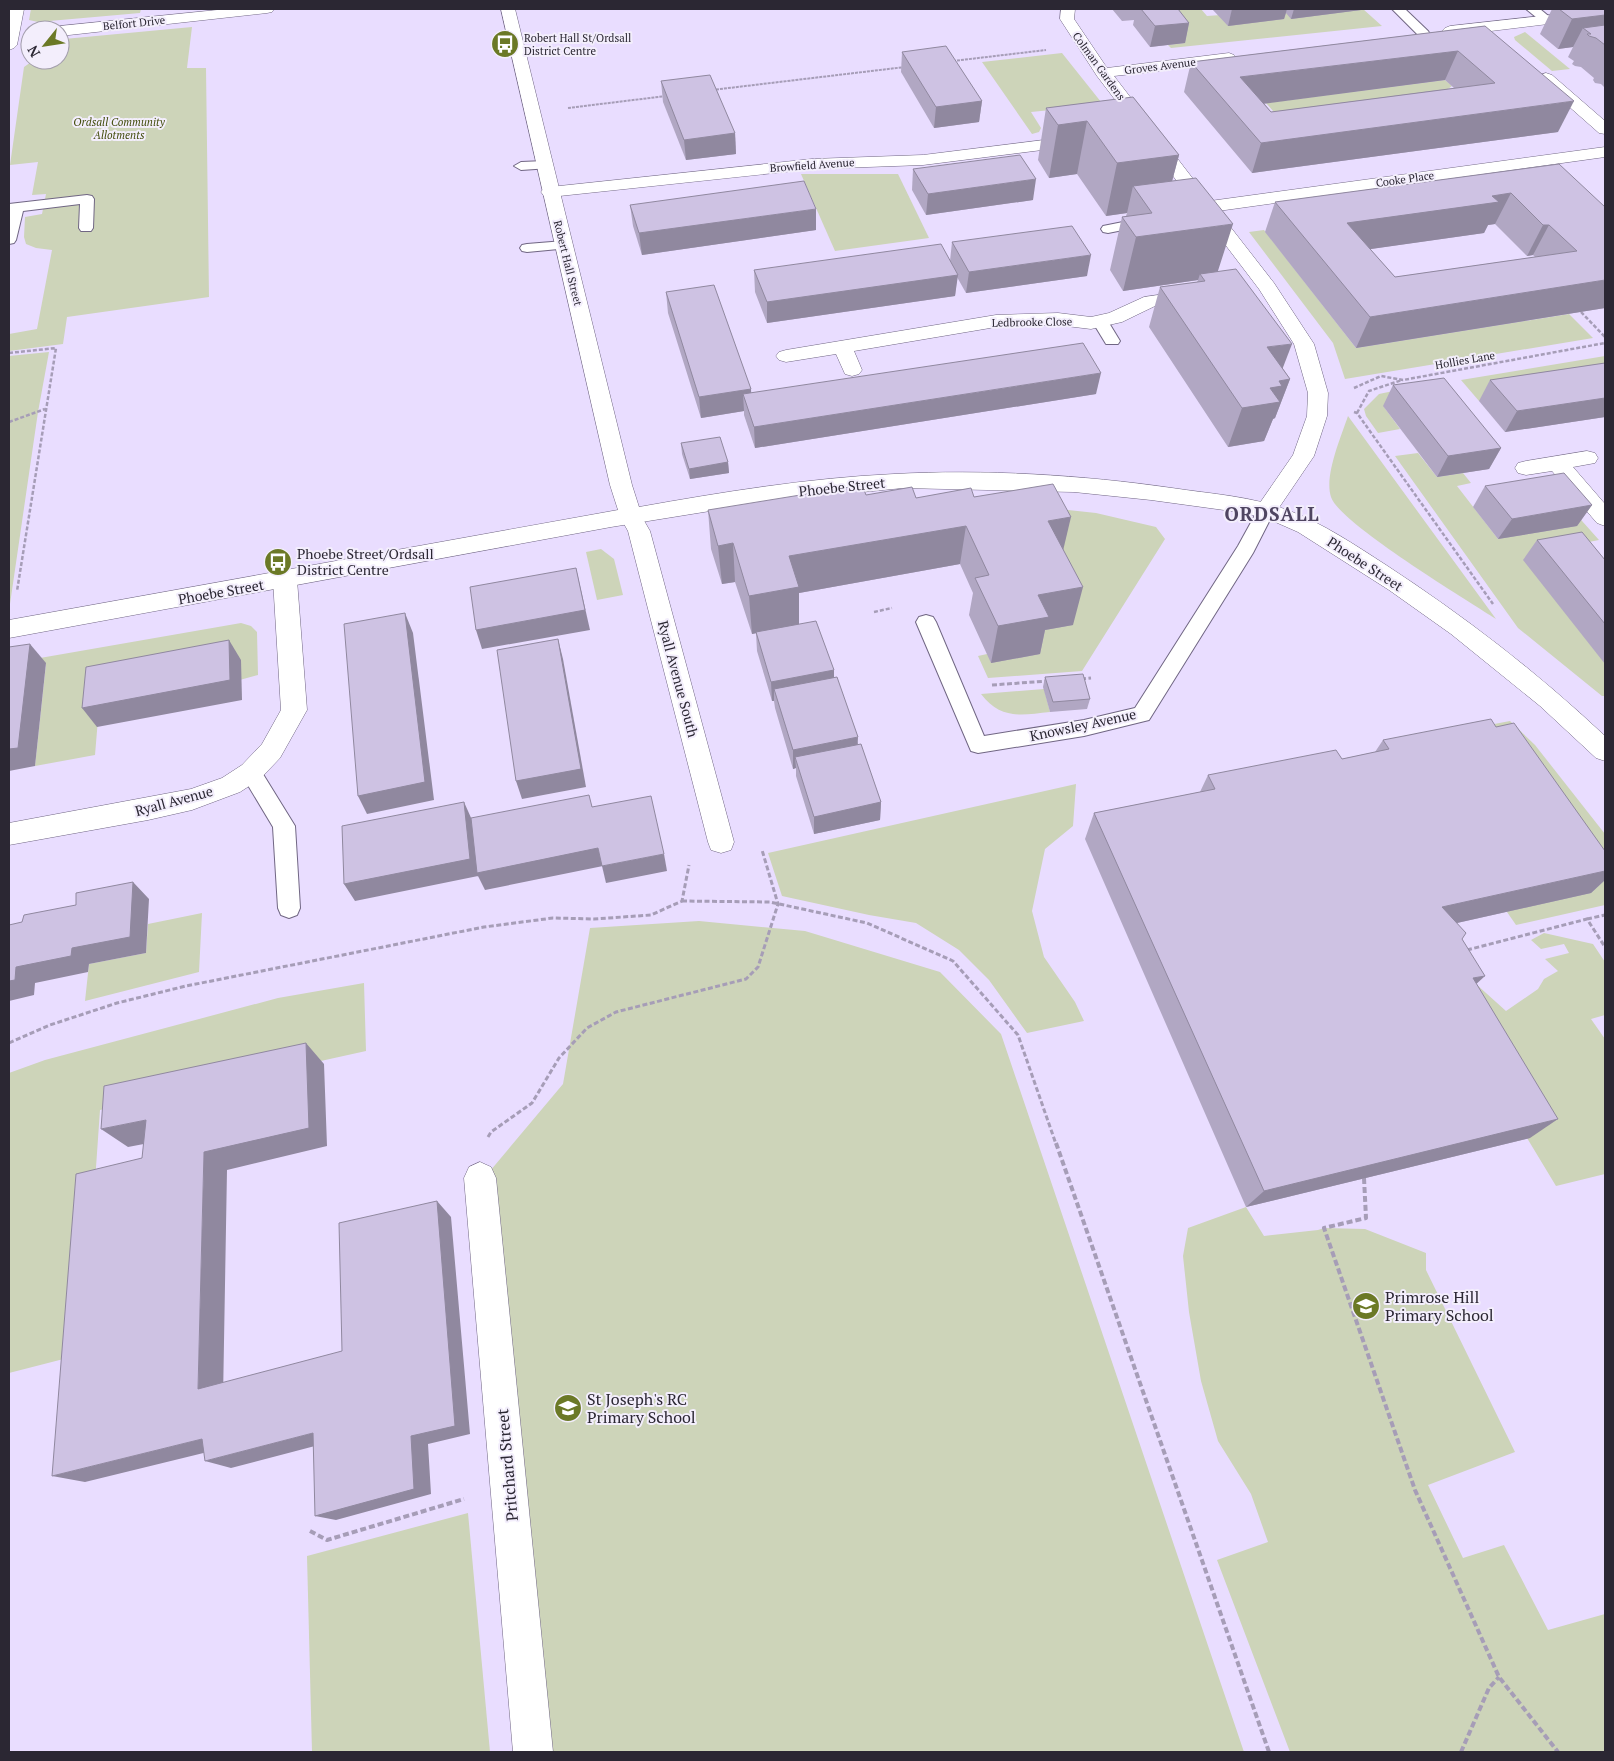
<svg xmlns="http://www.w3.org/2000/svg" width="1614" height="1761" viewBox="0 0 1614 1761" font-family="'PT Serif',serif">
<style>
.green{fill:#cdd4b9}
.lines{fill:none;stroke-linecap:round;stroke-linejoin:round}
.lane-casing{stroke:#706683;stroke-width:2}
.street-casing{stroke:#706683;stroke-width:1}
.secondary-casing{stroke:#706683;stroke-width:1}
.path-far3{stroke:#a69db7;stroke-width:2;stroke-dasharray:3 1;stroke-linecap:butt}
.path-far2{stroke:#a69db7;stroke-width:2.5;stroke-dasharray:4 2;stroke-linecap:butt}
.path-far1{stroke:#a69db7;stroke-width:3;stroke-dasharray:5 2.5;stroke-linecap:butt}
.path{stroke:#a69db7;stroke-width:4;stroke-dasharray:6 3;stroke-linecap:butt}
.lane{fill:#fff;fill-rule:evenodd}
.street{fill:#fff;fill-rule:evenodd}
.secondary{fill:#fff;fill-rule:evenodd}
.wall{fill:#b1a7c3;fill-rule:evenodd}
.shaded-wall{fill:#90889f}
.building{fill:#cec2e3;stroke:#90889f;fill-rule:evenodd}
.labels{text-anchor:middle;stroke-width:4;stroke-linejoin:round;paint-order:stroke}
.far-street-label{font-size:11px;fill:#2b2733;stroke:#f3eefc}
.far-poi-label{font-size:11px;fill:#2b2733;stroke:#f3eefc;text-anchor:start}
.far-park-label{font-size:11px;font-style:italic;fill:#444e0e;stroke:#f3eefc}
.street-label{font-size:14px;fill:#2b2733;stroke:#f3eefc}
.poi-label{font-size:14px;fill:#2b2733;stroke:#f3eefc;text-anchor:start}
.near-poi-label{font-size:16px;fill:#2b2733;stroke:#f3eefc;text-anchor:start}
.near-street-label{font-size:16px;fill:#2b2733;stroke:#f3eefc}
.district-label{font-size:19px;font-weight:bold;letter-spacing:1px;fill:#4f4561;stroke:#f3eefc}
</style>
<rect width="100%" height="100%" fill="#e9ddff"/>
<g class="green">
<polygon points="31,9 141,9 140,13 38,22 29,20"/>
<polygon points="1150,9 1201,9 1207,16 1276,11 1363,9 1382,26 1171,48 1168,45 1184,43"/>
<polygon points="192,27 187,68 206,68 209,297 67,317 63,344 9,351 9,334 37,329 52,250 36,248 26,244 24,237 25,217 42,214 46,194 32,195 38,162 10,165 24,67 34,60 60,60 60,42 64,39"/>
<polygon points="1525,32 1570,69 1552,71 1515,40 1514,37"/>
<polygon points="1062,53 1117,122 1071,108 1031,112 1041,128 1039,132 1032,134 982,62"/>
<polygon points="1445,80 1452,86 1433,100 1262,142 1280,119 1266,103"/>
<polygon points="801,174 898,174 929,238 835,251"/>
<polygon points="1264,230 1356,348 1569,314 1593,338 1345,379 1333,343 1249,232"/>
<polygon points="49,352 38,412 10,604 9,604 9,356"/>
<polygon points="1605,356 1605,382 1479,401 1461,380"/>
<polygon points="1398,390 1384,407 1400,429 1378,433 1366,416 1364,409 1379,394"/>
<path d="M1348 416 1496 619C1467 600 1339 523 1331 497 1324 476 1341 437 1348 416Z"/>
<polygon points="1418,453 1437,477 1463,473 1471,483 1457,486 1498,539 1558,494 1599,540 1563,547 1605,664 1605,696 1602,696 1518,628 1395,456"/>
<polygon points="1031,506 1096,513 1156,527 1165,539 1082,671 988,678 978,656 987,654"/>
<polygon points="601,549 614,559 623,595 597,600 586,552"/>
<polygon points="241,623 251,626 257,632 258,675 98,719 95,755 35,766 46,664 17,662"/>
<path d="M1044 689 1050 712C1021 715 1001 720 981 694Z"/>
<polygon points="1510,721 1535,745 1605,834 1605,905 1516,925 1507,912 1489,725"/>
<polygon points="1076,784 1073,826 1045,849 1032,911 1044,957 1075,1002 1084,1021 1027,1033 989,980 959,950 916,923 869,915 782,896 768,853"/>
<polygon points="202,913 199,972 85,1001 89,964 146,953 148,924"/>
<polygon points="699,921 805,931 940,972 1001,1034 1244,1752 552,1752 490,1171 563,1084 590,928"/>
<polygon points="1544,933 1593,944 1605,962 1605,1015 1591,1019 1605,1039 1605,1174 1556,1186 1527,1138 1446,957 1506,1011 1538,989 1544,979 1558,971 1545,959 1569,953 1564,944 1541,949 1531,940"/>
<polygon points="364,983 366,1051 100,1110 83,1354 9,1373 9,1073 45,1060 278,998"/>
<polygon points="1246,1207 1264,1236 1318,1230 1324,1228 1365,1229 1426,1253 1426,1270 1515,1452 1428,1485 1463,1558 1504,1545 1548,1630 1605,1614 1605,1752 1290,1752 1217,1560 1268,1542 1251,1494 1218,1441 1201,1381 1189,1312 1183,1256 1188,1228"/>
<polygon points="468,1513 490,1752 312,1752 307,1556"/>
</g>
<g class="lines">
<g class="lane-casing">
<g id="lane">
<polygon points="1392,9 1405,9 1428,31 1430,34 1428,37 1420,37"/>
<polygon points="1526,9 1540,9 1552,19 1550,22 1542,22"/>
<polygon points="545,161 550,162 552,165 550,168 521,170 514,166 521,162"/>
<polygon points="87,195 92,196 94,199 93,228 91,231 81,231 79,228 80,204 23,211 16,240 14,243 9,244 9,204"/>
<polygon points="1148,217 1153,218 1155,221 1153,224 1108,233 1103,232 1101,229 1103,226"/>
<polygon points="564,241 569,242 571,245 569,248 527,252 522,251 520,248 522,245 527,244"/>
<polygon points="1100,316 1106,318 1120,341 1118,344 1106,344 1092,321 1094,318"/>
<polygon points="1266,504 1272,506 1275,510 1253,553 1149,720 1084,736 978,753 971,751 916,622 919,617 926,615 933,617 936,622 984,736 1084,720 1135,708 1238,546 1260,506"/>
<polygon points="251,764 258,766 295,826 300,908 297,915 289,918 281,915 278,908 273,827 240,772 244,766"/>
</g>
</g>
<g class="street-casing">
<g id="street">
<polygon points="10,9 24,9 17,45 14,48 9,50"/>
<polygon points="227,9 274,9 272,12 267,13 60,36 60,30 53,30 60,26"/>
<polygon points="1061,9 1075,9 1074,19 1107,68 1229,53 1234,55 1237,58 1234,61 1229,63 1114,76 1210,201 1605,147 1605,157 1218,211 1274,283 1314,344 1328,393 1327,416 1314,456 1274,515 1266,518 1258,515 1255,510 1293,455 1307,416 1308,393 1294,344 1259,289 1097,76 1060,19"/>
<polygon points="1605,9 1605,17 1450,36 1445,34 1442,31 1445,28 1450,26"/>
<polygon points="1546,73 1552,75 1605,121 1605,134 1599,133 1540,81 1538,78 1540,75"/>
<polygon points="1076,136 1082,137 1084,141 1082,145 923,165 812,169 550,197 544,196 541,192 544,188 550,187 812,159 923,155"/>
<polygon points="1193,290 1200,292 1203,296 1200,300 1155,306 1122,322 1091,329 1058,325 996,327 854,351 862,370 859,374 852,376 845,374 836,354 786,362 779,360 776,356 779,352 786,350 996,315 1058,313 1091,317 1109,313 1144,297"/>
<polygon points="1587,451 1595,453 1598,458 1595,463 1573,467 1605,504 1605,526 1597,523 1552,471 1526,475 1518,473 1515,468 1518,463 1526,461"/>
<polygon points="631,509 639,512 650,531 734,842 731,850 721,853 711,850 708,842 628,531 620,517 623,512"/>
<polygon points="285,572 293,574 297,580 307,710 280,758 260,779 240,792 192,810 148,820 9,845 9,823 191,789 222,778 242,765 262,744 281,710 273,580 277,574"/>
<polygon points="480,1162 491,1167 496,1178 553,1752 513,1752 464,1178 469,1167"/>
</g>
</g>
<g class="secondary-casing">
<path id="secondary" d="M501 9H515L632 485 639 507C723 492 809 478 894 474 984 469 1082 475 1172 488 1211 494 1252 496 1290 511 1324 524 1355 545 1386 565 1464 616 1537 672 1605 736V761L1596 758 1540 706 1451 634 1389 590 1298 532 1273 521 1246 513 1151 500 1074 492 903 488 772 501 611 527 9 638V620L618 510 610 485Z"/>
</g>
<g class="path-far3">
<polyline points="953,61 1046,50"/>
<polyline points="712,90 905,67"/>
<polyline points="568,108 666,96"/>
</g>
<g class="path-far2">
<polyline points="1581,312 1605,337"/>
<polyline points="9,353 56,348 17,591"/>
<polyline points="1354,388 1381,376 1403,380 1605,343"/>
<polyline points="1354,412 1357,413 1493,604"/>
<polyline points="1357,413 1369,391 1402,380"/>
<polyline points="9,422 45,409"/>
<polyline points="874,612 892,608"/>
</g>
<g class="path-far1">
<polyline points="1081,679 1091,678"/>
<polyline points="992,685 1048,681"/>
<polyline points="682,901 770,902 867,923 953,961 1018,1035 1056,1144"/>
<polyline points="1587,919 1605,915"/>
<polyline points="1467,950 1587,919 1605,947"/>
<polyline points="9,1043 50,1025 117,1003 186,986 484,927 553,918 594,919 651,915 682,901 689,865"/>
<polyline points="488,1137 491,1132 532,1103 559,1058 587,1028 616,1012 746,979 758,967 778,904 762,850"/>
</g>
<g class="path">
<polyline points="1056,1143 1269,1752"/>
<polyline points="1364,1178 1366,1218 1324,1228 1415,1490 1499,1677 1558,1752"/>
<polyline points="310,1531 327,1540 464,1499"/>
<polyline points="1461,1752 1489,1688 1499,1677"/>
</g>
<use href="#lane" class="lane"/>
<use href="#street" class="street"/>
<use href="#secondary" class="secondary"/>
</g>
<g class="wall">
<polygon points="1112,9 1178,9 1189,23 1185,43 1150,47 1133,25 1134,20 1122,21"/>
<polygon points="1212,9 1361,9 1361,10 1291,19 1286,13 1284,19 1228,26"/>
<polygon points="1552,9 1605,9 1605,88 1601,84 1595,83 1593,80 1594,78 1581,67 1575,66 1572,64 1574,61 1568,57 1573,47 1558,49 1540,34"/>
<path d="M1485 26 1558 132 1252 173 1184 92 1191 62ZM1445 80 1454 88 1271 112 1264 103Z"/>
<polygon points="902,52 982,101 979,122 934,128 901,72"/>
<polygon points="661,81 735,133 736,154 686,160 663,102"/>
<polygon points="1133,97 1179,155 1172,181 1218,271 1290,379 1275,418 1273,419 1264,441 1228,447 1149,327 1160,287 1197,282 1198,280 1123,291 1110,270 1122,217 1126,216 1127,213 1106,216 1077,174 1049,178 1038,160 1046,108"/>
<path d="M1559 164 1605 308 1356 348 1265 232 1275 202ZM1495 224 1527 256 1533 255 1535 257 1395 277 1370 249 1484 233 1488 225Z"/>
<polygon points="913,169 1033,200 926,215 912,190"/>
<polygon points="630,205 816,230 642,255 633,226"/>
<polygon points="952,242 1087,276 966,293 957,277 955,296 767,323 755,292 754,270 950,261"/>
<polygon points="666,292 751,389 751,393 1096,394 755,448 744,415 744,411 701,418 668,313"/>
<polygon points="1605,363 1605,417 1505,432 1479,401 1490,380"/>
<polygon points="1393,385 1501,448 1489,469 1437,477 1383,406"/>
<polygon points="681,443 728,462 729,473 690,479 682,454"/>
<polygon points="1485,486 1592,505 1577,526 1498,539 1473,507"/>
<polygon points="866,495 916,498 974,497 1063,549 1073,625 1045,630 1040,654 991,663 969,615 973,593 960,564 799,593 799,624 834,670 834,677 858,744 881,802 880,820 814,834 796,776 796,768 793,769 775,708 774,701 772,701 757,651 756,633 752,634 735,582 722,584 711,549 708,510"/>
<polygon points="1537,540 1605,560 1605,664 1523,560"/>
<polygon points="1045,677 1090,699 1087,709 1050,712 1043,687"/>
<polygon points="1496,727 1605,851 1605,880 1591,893 1457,923 1476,984 1530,1138 1246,1207 1085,839 1094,813 1200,792 1208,775 1342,759 1375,752 1383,740"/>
</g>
<g class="shaded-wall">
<polygon points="1232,9 1287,9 1284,19 1228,26"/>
<polygon points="1294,9 1361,9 1361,10 1291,19"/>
<polygon points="1605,15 1605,43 1583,28 1573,47 1558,49 1572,19"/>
<polygon points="1189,23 1185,43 1150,47 1155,26"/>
<polygon points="1458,51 1445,80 1232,108 1240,77"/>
<polygon points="982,101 979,122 934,128 936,107"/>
<polygon points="1574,101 1558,132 1252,173 1261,143"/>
<polygon points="1087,121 1077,174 1049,178 1058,125"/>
<polygon points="735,133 736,154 686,160 684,140"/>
<polygon points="1179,155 1165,208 1133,186 1127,213 1106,216 1117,163"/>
<polygon points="1036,179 1033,200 926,215 928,194"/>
<polygon points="1511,193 1495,224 1488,225 1484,233 1336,254 1347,223 1492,196"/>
<polygon points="816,209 816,230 642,255 639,233"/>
<polygon points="1233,224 1216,277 1200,274 1198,280 1123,291 1136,237"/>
<polygon points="1543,225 1549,225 1533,255 1527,256"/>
<polygon points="1091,255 1087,276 966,293 969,272"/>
<polygon points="958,275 955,296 767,323 767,302"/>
<polygon points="1605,280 1605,308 1356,348 1370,317"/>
<polygon points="1292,344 1277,383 1267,347"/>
<polygon points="1101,373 1096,394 755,448 754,427"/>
<polygon points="1290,379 1275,418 1273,419 1264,441 1228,447 1242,408 1279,381"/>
<polygon points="751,389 752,410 743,394 744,411 701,418 699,397"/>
<polygon points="1605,398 1605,417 1505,432 1517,411"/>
<polygon points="1501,448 1489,469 1437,477 1448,456"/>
<polygon points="728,462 729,473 690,479 689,469"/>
<polygon points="1592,505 1577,526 1498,539 1512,519"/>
<polygon points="1071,517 1062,555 1048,521"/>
<polygon points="966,526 960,564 799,593 799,625 752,634 749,596 789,556"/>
<polygon points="733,543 735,582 722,584 718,546"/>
<polygon points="576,568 590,630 482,649 476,630"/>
<polygon points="1083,587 1073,625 1045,630 1040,654 991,663 998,626 1038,595"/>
<polygon points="405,613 413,633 434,800 367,814 358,796"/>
<polygon points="558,639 563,659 586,787 522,799 516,781"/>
<polygon points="229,640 241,660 242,700 97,727 82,708"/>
<polygon points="30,644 46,663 35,766 9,771 9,749"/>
<polygon points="834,670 834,690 774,689 774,701 772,701 771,682"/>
<polygon points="858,737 857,755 795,757 796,768 793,769 793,750"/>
<polygon points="464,802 472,820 598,848 603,866 485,890 477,874 478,876 355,901 344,884"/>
<polygon points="881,802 880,820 814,834 814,817"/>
<polygon points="664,854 667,871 606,883 602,866"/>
<polygon points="1605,871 1605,880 1591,893 1421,931 1442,907"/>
<polygon points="133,882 149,899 146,953 89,964 88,972 35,983 34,995 9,1001 9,981 16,967 72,948"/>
<polygon points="1485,976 1461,998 1473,978"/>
<polygon points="306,1043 324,1064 327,1146 227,1170 223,1399 198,1389 204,1152"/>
<polygon points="1558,1119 1530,1138 1246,1207 1264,1191"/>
<polygon points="146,1120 170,1139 128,1147 101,1129"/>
<polygon points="437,1201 451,1217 470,1434 428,1444 431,1494 336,1520 315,1516 411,1436"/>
<polygon points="313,1433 334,1441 231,1468 205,1461"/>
<polygon points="202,1439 228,1447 85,1482 52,1476"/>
</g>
<g class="building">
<polygon points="1141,9 1178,9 1189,23 1155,26"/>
<polygon points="1559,9 1605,9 1605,15 1572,19"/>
<polygon points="1605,25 1605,45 1596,38 1589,36 1587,34 1591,34 1583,28"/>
<path d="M1485 26 1574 101 1261 143 1191 62ZM1458 51 1495 83 1271 112 1240 77Z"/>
<polygon points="946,46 982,101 936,107 902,52"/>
<polygon points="710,75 735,133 684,140 661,81"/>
<polygon points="1133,97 1179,155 1117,163 1087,121 1058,125 1046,108"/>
<polygon points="1020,155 1036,179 928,194 913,169"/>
<path d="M1559 164 1605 207V280L1370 317 1275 202ZM1511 193 1543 225H1549L1577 251 1395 277 1347 223 1499 202 1492 196Z"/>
<polygon points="1196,178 1233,224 1136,237 1122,217 1152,213 1133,186"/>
<polygon points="804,181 816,209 639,233 630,205"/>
<polygon points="1072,226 1091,255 969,272 952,242"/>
<polygon points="941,244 958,275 767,302 754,270"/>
<polygon points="1236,269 1292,344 1267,347 1290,379 1279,381 1282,386 1270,388 1280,402 1242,408 1160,287 1205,281 1200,274"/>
<polygon points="714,285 751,389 699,397 666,292"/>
<polygon points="1083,343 1101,373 754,427 743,394"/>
<polygon points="1605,363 1605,398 1517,411 1490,380"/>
<polygon points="1444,378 1501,448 1448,456 1393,385"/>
<polygon points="720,437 728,462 689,469 681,443"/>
<polygon points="1564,473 1592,505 1512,519 1485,486"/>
<polygon points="1053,484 1071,517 1048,521 1083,587 1038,595 1049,617 998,626 975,578 989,575 966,526 789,556 799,587 749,596 733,543 718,546 708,510 862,485 866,495 912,487 916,498 971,488 974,497"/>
<polygon points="1582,532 1605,560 1605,624 1537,540"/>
<polygon points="576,568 585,610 476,630 470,587"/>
<polygon points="405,613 425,782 358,796 344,624"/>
<polygon points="816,621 834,670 771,682 756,632"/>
<polygon points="558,639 581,769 516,781 497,650"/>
<polygon points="229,640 230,680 82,708 86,667"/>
<polygon points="30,644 18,748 9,749 9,647"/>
<polygon points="1083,674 1090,699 1053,702 1045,677"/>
<polygon points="837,677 858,737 793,750 774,689"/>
<polygon points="1491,719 1496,727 1514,723 1605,851 1605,871 1442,907 1466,933 1462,939 1485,976 1473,978 1558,1119 1264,1191 1094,813 1215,789 1208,775 1336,750 1342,759 1389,749 1383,740"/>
<polygon points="861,744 881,802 814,817 795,757"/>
<polygon points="589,795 592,807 651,796 664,854 602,866 598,848 477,873 471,818"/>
<polygon points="464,802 470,859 344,884 342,826"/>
<polygon points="133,882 130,937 72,948 71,956 16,967 15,980 9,981 9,925 22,922 24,915 76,905 76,893"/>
<polygon points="306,1043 309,1128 204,1152 198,1389 342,1351 339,1223 437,1201 455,1426 411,1436 414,1489 315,1516 313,1433 205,1461 202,1439 52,1476 76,1174 142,1158 146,1120 101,1129 104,1086"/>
</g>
<defs>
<g id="bus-disc" transform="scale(1.4375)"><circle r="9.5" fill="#6b7926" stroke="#f3eefc"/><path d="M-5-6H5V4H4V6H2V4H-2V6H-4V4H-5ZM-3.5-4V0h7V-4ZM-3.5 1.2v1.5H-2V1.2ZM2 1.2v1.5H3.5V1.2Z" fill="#fff"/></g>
<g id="school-disc" transform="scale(1.4375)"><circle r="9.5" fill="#6b7926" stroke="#f3eefc"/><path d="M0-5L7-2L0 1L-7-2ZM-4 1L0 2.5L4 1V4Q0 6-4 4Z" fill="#fff"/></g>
</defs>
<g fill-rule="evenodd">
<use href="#bus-disc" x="505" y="44"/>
<use href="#bus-disc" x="278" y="562"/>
<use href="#school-disc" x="1366" y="1306"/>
<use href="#school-disc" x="568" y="1408"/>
</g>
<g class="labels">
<g class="far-street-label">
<text transform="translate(134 23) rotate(-6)" y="4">Belfort Drive</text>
<text transform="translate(1099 66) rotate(54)" y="4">Colman Gardens</text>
<text transform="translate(1160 66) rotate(-7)" y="4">Groves Avenue</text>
<text transform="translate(812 165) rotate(-4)" y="4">Browfield Avenue</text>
<text transform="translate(1405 179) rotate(-8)" y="4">Cooke Place</text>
<text transform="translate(568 263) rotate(76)" y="4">Robert Hall Street</text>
<text transform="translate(1032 322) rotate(-1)" y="4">Ledbrooke Close</text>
<text transform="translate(1465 360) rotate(-10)" y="4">Hollies Lane</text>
</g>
<g class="far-poi-label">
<text x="524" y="42">Robert Hall St/Ordsall<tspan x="524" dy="13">District Centre</tspan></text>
</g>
<g class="far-park-label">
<text x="119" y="126">Ordsall Community<tspan x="119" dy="13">Allotments</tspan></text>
</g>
<g class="street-label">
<text transform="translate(842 487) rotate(-6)" y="5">Phoebe Street</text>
<text transform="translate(1365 564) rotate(33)" y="5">Phoebe Street</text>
<text transform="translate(221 592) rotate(-10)" y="5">Phoebe Street</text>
<text transform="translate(678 679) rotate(75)" y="5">Ryall Avenue South</text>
<text transform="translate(1083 725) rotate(-12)" y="5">Knowsley Avenue</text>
<text transform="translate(174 801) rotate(-15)" y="5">Ryall Avenue</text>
</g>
<g class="poi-label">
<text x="297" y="559">Phoebe Street/Ordsall<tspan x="297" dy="16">District Centre</tspan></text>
</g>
<g class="near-poi-label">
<text x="1385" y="1303">Primrose Hill<tspan x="1385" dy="18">Primary School</tspan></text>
<text x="587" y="1405">St Joseph's RC<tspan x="587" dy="18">Primary School</tspan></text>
</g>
<g class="near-street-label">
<text transform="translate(507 1465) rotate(-95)" y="6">Pritchard Street</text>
</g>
<g class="district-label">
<text x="1272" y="521">ORDSALL</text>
</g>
</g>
<rect width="1614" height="1761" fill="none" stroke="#2b2733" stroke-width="20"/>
<g transform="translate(45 45) rotate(240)"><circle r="24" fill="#f3eefc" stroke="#a39eac"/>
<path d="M0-4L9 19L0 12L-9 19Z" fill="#6b7926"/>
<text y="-8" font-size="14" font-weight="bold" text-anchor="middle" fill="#2b2733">N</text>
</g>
</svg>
